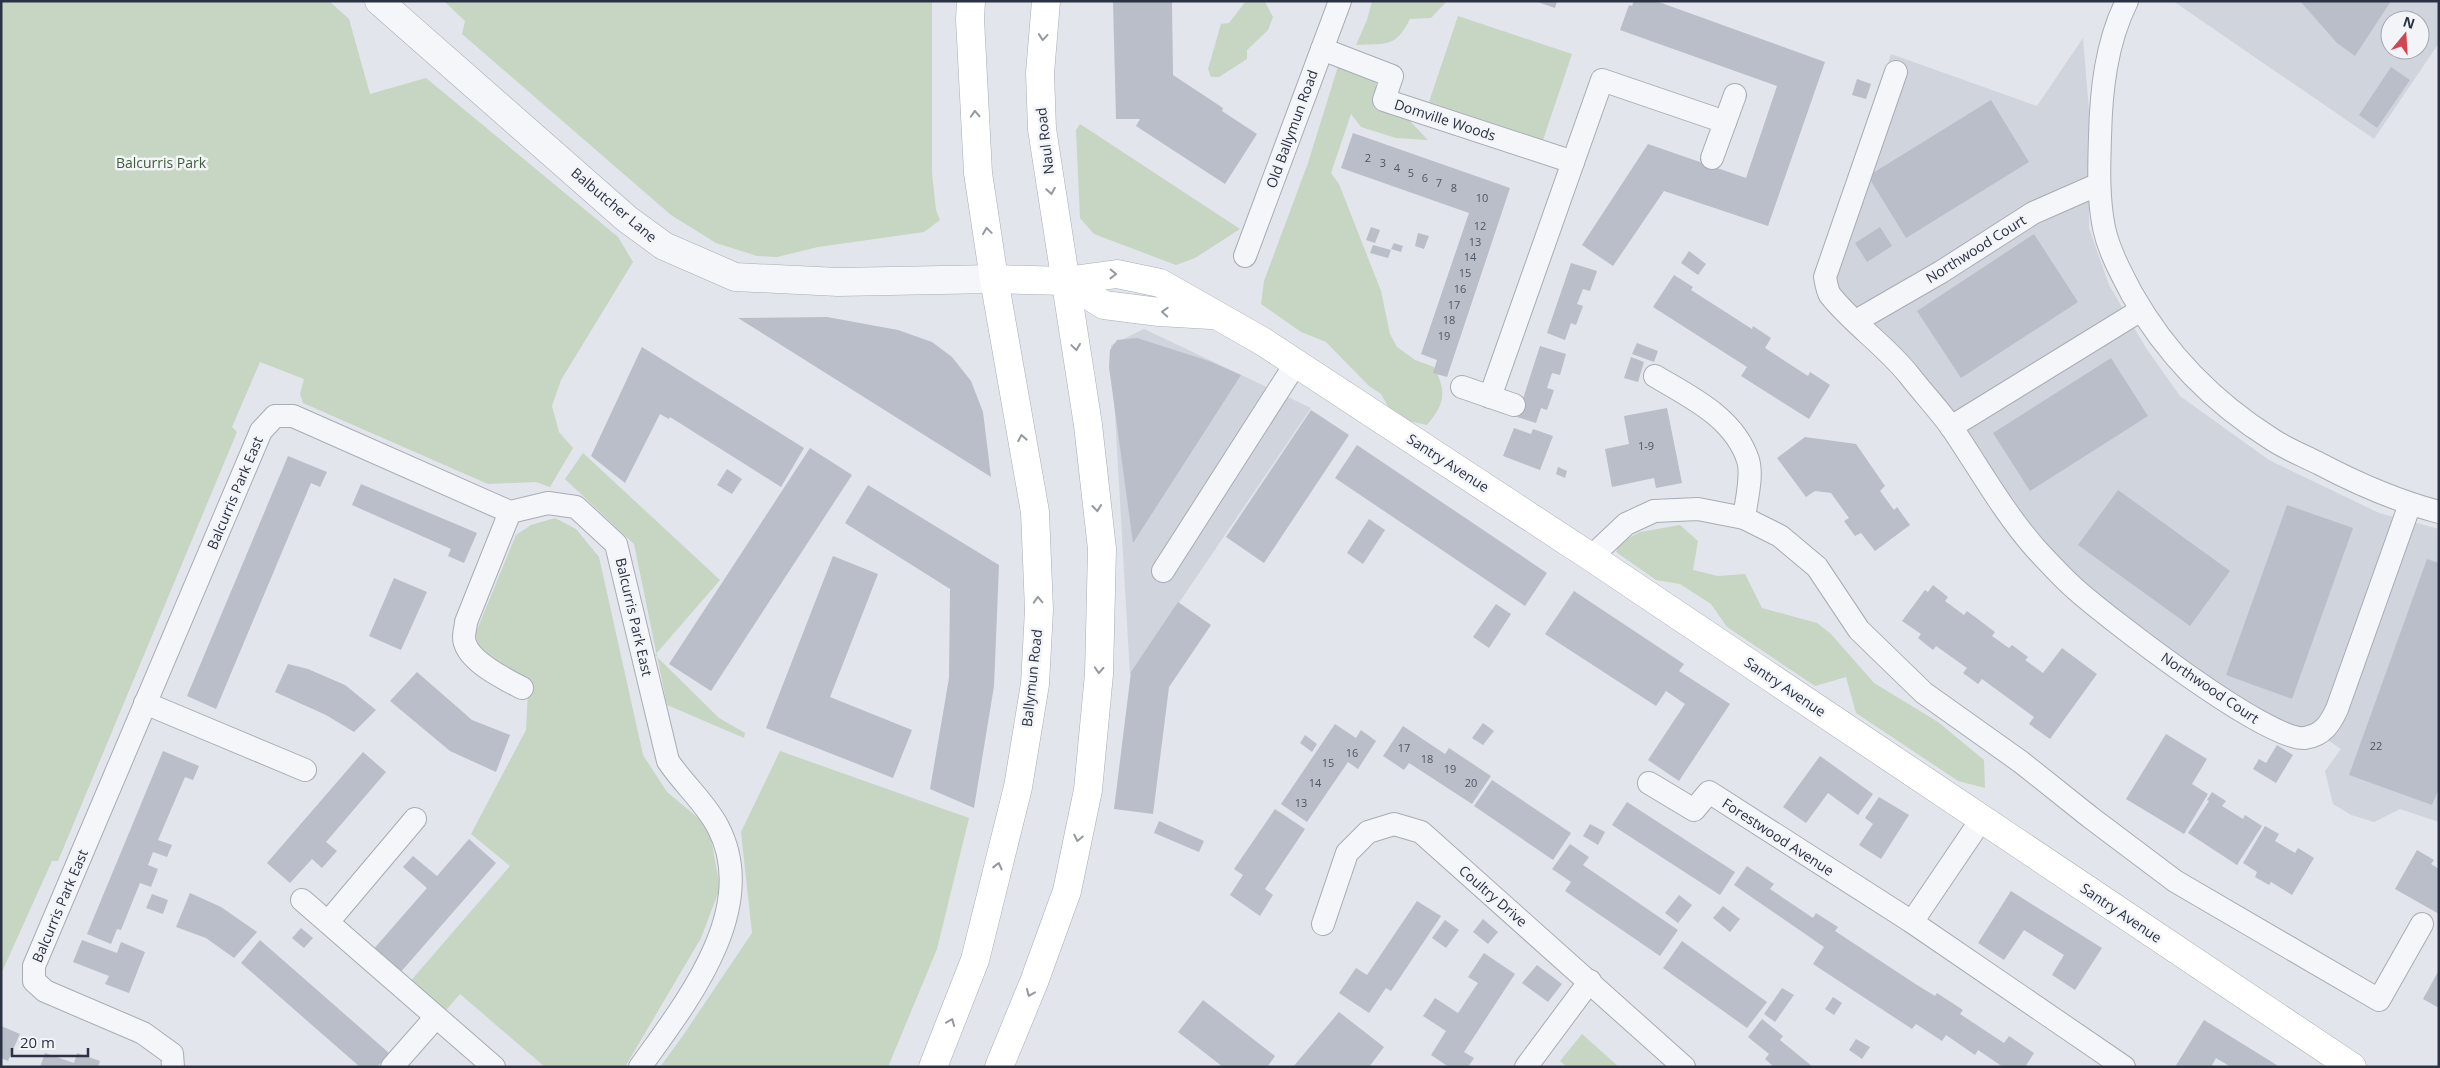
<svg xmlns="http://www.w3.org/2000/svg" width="2440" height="1068" viewBox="0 0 2440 1068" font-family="'Open Sans',sans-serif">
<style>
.built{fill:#d0d4dd;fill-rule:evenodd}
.green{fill:#c7d5c3}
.building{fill:#b9bec8}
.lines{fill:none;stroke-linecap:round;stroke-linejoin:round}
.minor-casing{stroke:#a7acb5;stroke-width:24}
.tertiary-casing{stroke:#a7acb5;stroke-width:29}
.secondary-casing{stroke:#a7acb5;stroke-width:29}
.minor{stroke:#f5f6f9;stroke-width:22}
.tertiary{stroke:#f5f6f9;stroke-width:28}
.secondary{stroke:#fff;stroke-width:28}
.oneway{stroke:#9498a1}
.labels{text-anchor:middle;stroke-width:5;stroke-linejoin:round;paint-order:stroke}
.number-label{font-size:11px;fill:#4e5564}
.street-label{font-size:14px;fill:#2a3243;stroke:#f2f4f8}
.park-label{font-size:14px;fill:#3c5f37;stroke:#f2f4f8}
</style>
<rect width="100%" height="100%" fill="#e2e5eb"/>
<g class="built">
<path d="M2173 1H2439V43L2374 139ZM2390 20H2420V50H2390Z"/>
<polygon points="2083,38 2089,110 2089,228 2109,285 2146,348 2180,396 2269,460 2379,513 2439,529 2439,822 2400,809 2374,822 2351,815 2333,804 2325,771 2341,749 2319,734 2286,735 2073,587 1825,277 1891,54 2037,106"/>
<polygon points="1144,329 1311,408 1130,675 1111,345"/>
</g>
<g class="green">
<polygon points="1,1 329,1 349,19 370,94 426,78 618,237 633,262 561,380 552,406 559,432 573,448 550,487 536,482 488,484 303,403 300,394 304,379 260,362 232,427 237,432 58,861 52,861 1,974"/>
<polygon points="444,1 932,1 932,173 936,210 940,220 924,232 818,247 777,257 757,256 716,243 671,215 462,34 465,21"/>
<polygon points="1246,1 1265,2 1273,17 1268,30 1247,50 1247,59 1219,77 1211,77 1208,69 1221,24 1229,23"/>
<path d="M1372 1H1447L1431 18 1410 19C1395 49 1385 43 1356 45L1367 20Z"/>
<polygon points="1458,16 1572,54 1543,140 1429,102"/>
<path d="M1340 60 1375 76 1378 102 1404 115 1428 140 1396 138 1361 127 1351 114 1331 173 1339 184 1381 291 1390 334 1397 347 1415 360 1434 367C1447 393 1445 403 1427 425L1395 418 1381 394 1369 386 1326 342 1301 332 1261 304 1264 281 1308 163Z"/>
<polygon points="1080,124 1240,229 1195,258 1176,265 1094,234 1080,218 1076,130"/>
<polygon points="583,453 720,580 655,655 719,718 745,733 744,738 667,705 634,544 565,479"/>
<polygon points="555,518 576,529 599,557 643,755 667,792 709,827 720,888 701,938 625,1067 545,1067 460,994 442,1015 408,984 510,866 471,834 526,730 528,691 477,649 476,632 516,535 531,525"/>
<polygon points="1680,525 1698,541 1693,570 1718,576 1745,574 1762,608 1817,623 1831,634 1874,683 1938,722 1984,760 1985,788 1958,781 1856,713 1846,677 1815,686 1727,627 1711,604 1680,584 1656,580 1616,552 1619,543 1640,532"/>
<polygon points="780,751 969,818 937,949 888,1067 660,1067 682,1037 752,933 741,832"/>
<polygon points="1582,1034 1619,1067 1567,1067 1560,1061"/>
</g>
<g class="building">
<polygon points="1113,1 1172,1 1173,75 1223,108 1222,111 1257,134 1225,184 1136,126 1140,119 1116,119"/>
<polygon points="1535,1 1557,1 1555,8"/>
<polygon points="1634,1 1656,1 1825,62 1768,226 1664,191 1613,266 1582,245 1648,144 1746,178 1777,86 1620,30 1629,5 1632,6"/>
<polygon points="2300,1 2391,1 2355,56 2337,43"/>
<polygon points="2391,67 2410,80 2377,128 2359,115"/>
<polygon points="1857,79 1871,84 1866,99 1852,95"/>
<polygon points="1991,100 2029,162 1906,238 1868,176"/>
<polygon points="1353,133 1510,188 1447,377 1433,373 1437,360 1421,354 1469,213 1341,168"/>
<polygon points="1371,227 1380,230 1375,243 1366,240"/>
<polygon points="1880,227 1892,246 1867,262 1855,243"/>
<polygon points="1418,233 1429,236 1424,249 1415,246"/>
<polygon points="2034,234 2078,302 1961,378 1917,311"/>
<polygon points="1394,243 1403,246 1401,252 1391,249"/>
<polygon points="1373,245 1391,250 1388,258 1370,253"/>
<polygon points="1689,251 1706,264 1698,275 1681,263"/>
<polygon points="1571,263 1597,271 1590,291 1583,289 1577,304 1583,306 1576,325 1571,323 1565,340 1547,333"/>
<polygon points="1674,275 1693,287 1691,290 1752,329 1753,326 1771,338 1765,348 1808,376 1810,372 1830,385 1809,419 1741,376 1747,367 1653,307"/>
<polygon points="827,317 898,330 932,342 952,357 971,381 983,412 991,477 738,318"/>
<polygon points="1137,338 1209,361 1241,375 1133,543 1109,367 1110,350 1117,340"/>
<polygon points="1637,343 1658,351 1654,362 1632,354"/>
<polygon points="1540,346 1566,354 1560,375 1552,373 1547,388 1554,390 1547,410 1541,408 1536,423 1517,417"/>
<polygon points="642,347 804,448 781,487 670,417 669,419 660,414 625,483 591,456"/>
<polygon points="1631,357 1644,362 1638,382 1624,378"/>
<polygon points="2111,358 2148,416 2030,491 1993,433"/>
<polygon points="1667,408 1682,483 1656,488 1654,478 1612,487 1605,449 1629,444 1624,416"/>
<polygon points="1311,410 1349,435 1264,563 1226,537"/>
<polygon points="1514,428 1531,434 1533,429 1553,436 1540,470 1503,456"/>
<polygon points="1805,437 1856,444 1885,486 1880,491 1894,510 1897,507 1910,525 1875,551 1861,533 1855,536 1844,521 1849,518 1831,493 1815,491 1806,497 1777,458"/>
<polygon points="1357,445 1547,573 1525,606 1335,478"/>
<polygon points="810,448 852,475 711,691 669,664"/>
<polygon points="288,456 327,472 320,487 311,483 216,709 187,696"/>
<polygon points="1558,467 1567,471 1565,478 1556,474"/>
<polygon points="727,469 742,479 732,494 717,485"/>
<polygon points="361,484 477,533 464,563 448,556 451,549 352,505"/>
<polygon points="868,485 999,565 994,686 974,808 930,789 949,678 950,589 845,523"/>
<polygon points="2118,490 2230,571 2190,626 2078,545"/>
<polygon points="2287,505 2353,528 2292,699 2226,675"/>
<polygon points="1369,519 1385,530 1363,564 1347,553"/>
<polygon points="833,556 878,574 830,697 912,730 893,778 766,728"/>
<polygon points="2427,559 2439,563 2439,788 2432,805 2349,775"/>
<polygon points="394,578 427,592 401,650 369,636"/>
<polygon points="1933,585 1948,597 1945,601 1964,615 1967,611 1995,632 1992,636 2009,648 2012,645 2028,657 2025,660 2043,673 2062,648 2097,674 2050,739 2029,724 2034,717 1982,679 1978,684 1963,673 1967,668 1936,646 1933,650 1918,638 1921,634 1902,621 1925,590 1928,592"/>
<polygon points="1574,591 1684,664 1679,671 1730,704 1679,781 1648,760 1685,704 1666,691 1656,706 1545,634"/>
<polygon points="1178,602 1211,625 1169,687 1153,814 1114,809 1131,672"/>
<polygon points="1496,604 1511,614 1489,648 1473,637"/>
<polygon points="288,664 308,669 345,685 376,710 354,732 326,715 275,692"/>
<polygon points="417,672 472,720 510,735 496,772 450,751 390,701"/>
<polygon points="1483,723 1494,731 1483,745 1472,738"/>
<polygon points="1335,724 1356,738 1361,730 1376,741 1358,769 1348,762 1307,822 1281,804"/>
<polygon points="1403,726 1445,754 1449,748 1491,776 1472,804 1409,763 1404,770 1383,756"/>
<polygon points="2166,734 2207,759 2192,784 2208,794 2184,834 2126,799"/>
<polygon points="1305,735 1317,744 1312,752 1300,743"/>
<polygon points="2277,745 2293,755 2276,783 2253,769 2259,759 2266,763"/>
<polygon points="163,751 199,766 193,780 185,777 158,840 172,845 167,857 153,852 148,865 158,869 151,887 140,883 121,930 117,929 111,944 87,934"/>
<polygon points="363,752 386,772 326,842 337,851 322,868 312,859 290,883 267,863"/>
<polygon points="1820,756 1873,794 1858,815 1828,793 1806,823 1783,807"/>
<polygon points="1492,780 1571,833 1553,860 1474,806"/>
<polygon points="2212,792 2226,801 2222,806 2243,819 2245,815 2262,826 2237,865 2188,833 2209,801 2207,800"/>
<polygon points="1879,797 1909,815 1881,859 1859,845 1873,824 1865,818"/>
<polygon points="1627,802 1735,872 1720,895 1612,825"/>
<polygon points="1275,809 1305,829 1265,889 1273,895 1260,916 1230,895 1243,875 1234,869"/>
<polygon points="1159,821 1204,841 1199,852 1154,833"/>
<polygon points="1590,824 1605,832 1598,845 1583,836"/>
<polygon points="2265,826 2279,834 2275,841 2295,853 2298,848 2314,858 2292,895 2271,882 2269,885 2255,877 2257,872 2243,863"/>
<polygon points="469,839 496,863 399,974 372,951 427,888 403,867 413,856 437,876"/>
<polygon points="1570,844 1589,857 1583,865 1678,930 1660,956 1565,891 1571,882 1552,869"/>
<polygon points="2417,850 2434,860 2431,864 2439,869 2439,914 2395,889"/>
<polygon points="1747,866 1774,884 1770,889 1813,918 1816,913 1838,927 1835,931 1917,985 1935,996 1937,993 1963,1010 1960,1014 2004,1043 2009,1036 2034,1053 2025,1067 2003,1067 1978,1050 1975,1055 1946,1035 1942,1041 1916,1024 1912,1029 1813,964 1824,947 1734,885"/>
<polygon points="2011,891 2102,948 2075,990 2052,975 2064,955 2024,930 2004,960 1978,943"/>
<polygon points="190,893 221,907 257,932 234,958 206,938 176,927"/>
<polygon points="152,894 168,900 163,914 146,908"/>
<polygon points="1679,895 1692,905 1678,923 1665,913"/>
<polygon points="1417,901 1441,916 1391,991 1386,988 1369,1013 1339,993 1356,968 1367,975"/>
<polygon points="1723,906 1740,919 1730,932 1713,918"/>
<polygon points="1483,919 1498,932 1488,944 1473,932"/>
<polygon points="1445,920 1459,930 1446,948 1432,938"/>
<polygon points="301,928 313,938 304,948 292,938"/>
<polygon points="82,940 117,953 121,942 145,952 129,993 105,984 109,976 73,962"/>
<polygon points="260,940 389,1053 377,1067 360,1067 241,963"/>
<polygon points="1682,941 1767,1002 1747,1028 1663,968"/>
<polygon points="1484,953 1515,974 1464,1052 1474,1058 1468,1067 1449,1067 1431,1055 1446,1031 1423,1016 1435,998 1458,1013 1478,983 1468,977"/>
<polygon points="1537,965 1562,984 1548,1002 1522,983"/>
<polygon points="2439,970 2439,1008 2423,999"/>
<polygon points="1782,988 1794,995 1775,1022 1764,1014"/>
<polygon points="1833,997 1842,1003 1834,1015 1825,1009"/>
<polygon points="1203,1000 1275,1056 1267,1067 1223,1067 1178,1032"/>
<polygon points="1339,1012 1384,1047 1369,1067 1293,1067"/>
<polygon points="1762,1019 1783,1036 1780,1040 1813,1067 1774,1067 1765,1059 1769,1054 1748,1037"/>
<polygon points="2204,1020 2280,1067 2231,1067 2216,1058 2211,1067 2175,1067"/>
<polygon points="1,1026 20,1034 8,1061 1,1058"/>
<polygon points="1856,1039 1870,1047 1862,1059 1849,1050"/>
<polygon points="45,1053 74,1063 77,1053 100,1061 98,1067 40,1067"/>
</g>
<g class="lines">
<g class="minor-casing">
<g id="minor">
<path d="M2127 1C2106 43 2101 91 2100 137 2099 168 2098 198 2104 228 2109 251 2121 273 2132 294 2166 354 2214 403 2273 440 2287 449 2304 456 2320 464 2358 484 2397 501 2439 512"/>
<polyline points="1322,49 1392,76 1384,100 1573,162"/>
<path d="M1896 72 1825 277C1826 282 1827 290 1830 295 1853 324 1886 346 1909 375 1923 393 1939 410 1952 428 1979 468 2004 513 2036 549 2048 562 2060 575 2073 587 2105 616 2269 743 2305 738 2323 735 2330 724 2337 709L2410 504"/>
<polyline points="1712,158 1735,95"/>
<polyline points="1245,256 1340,1"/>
<polyline points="1856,321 1941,272 2033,213 2099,184"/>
<path d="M1655 376C1690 397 1734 417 1748 460 1753 476 1746 501 1744 518"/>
<polyline points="1462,387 1514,405"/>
<polyline points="1490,397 1602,80 1725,122"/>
<polyline points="1951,427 2141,310"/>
<path d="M510 512 466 622C466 626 464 632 464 637 464 660 505 679 522 688"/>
<polyline points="1591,557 1626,524 1654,511 1698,509 1744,518 1780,536 1817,567 1859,630 1924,693 2021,762 2090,817 2175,881 2379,1000 2422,924"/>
<polyline points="1163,571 1296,363"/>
<polyline points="145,703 305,770"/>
<polyline points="1649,783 1694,810 1709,792 1912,922 2124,1067"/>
<polyline points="302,900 494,1067"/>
<polyline points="328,922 415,819"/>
<polyline points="1912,922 1981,820"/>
<polyline points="1323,924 1347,853 1368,832 1394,824 1421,832 1684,1067"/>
<path d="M173 1067 172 1054 143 1033 45 991 34 981V966L261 431 275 416H293L510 512 548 503 576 507 616 544 668 761C684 785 705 802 718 827 761 909 686 1003 640 1067"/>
<polyline points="392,1067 436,1017"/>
<polyline points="1526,1067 1590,981"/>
</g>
</g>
<g class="tertiary-casing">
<polyline id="tertiary" points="379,1 627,219 664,246 735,277 838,282 994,279"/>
</g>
<g class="secondary-casing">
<g id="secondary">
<polyline points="994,279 1065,281 1117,274 1160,283 1262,341 1591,557 2352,1067"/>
<polyline points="1065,281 1104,305 1159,312 1211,315"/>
<polyline points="933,1067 975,960 1018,787 1035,684 1039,610 1035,512 994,279 978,173 970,19 971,1"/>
<polyline points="999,1067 1034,982 1067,891 1088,790 1099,674 1102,549 1088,425 1042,129 1040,73 1046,1"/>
</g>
</g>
<use href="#minor" class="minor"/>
<use href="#tertiary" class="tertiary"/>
<use href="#secondary" class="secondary"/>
</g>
<defs><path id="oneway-chevron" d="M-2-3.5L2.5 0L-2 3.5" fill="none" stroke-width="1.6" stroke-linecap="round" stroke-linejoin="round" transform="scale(1.25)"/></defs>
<g class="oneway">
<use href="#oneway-chevron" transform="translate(1043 37) rotate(95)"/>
<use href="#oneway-chevron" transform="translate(975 114) rotate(-93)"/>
<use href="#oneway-chevron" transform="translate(1051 191) rotate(81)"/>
<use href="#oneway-chevron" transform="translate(987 231) rotate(-98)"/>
<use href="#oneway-chevron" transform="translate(1113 274) rotate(1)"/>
<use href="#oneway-chevron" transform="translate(1165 312) rotate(-177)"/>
<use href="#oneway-chevron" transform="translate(1076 347) rotate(82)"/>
<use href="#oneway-chevron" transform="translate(1022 438) rotate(-100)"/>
<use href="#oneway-chevron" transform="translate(1097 508) rotate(84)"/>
<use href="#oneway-chevron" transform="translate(1038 600) rotate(-92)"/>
<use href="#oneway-chevron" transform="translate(1099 670) rotate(93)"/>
<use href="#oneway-chevron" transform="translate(1078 838) rotate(102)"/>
<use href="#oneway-chevron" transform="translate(998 866) rotate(-76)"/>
<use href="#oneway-chevron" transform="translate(1030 993) rotate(113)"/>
<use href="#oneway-chevron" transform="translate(951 1022) rotate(-68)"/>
</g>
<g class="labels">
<g class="number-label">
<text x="1368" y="162">2</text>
<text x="1383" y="167">3</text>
<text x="1397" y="172">4</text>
<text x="1411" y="177">5</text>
<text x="1425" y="182">6</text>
<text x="1439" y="187">7</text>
<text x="1454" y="192">8</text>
<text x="1482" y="202">10</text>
<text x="1480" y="230">12</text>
<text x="1475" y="246">13</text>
<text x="1470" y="261">14</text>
<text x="1465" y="277">15</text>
<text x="1460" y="293">16</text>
<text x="1454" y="309">17</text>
<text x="1449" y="324">18</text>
<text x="1444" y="340">19</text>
<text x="1646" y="450">1-9</text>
<text x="2376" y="750">22</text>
<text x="1404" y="752">17</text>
<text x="1352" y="757">16</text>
<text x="1427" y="763">18</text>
<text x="1328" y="767">15</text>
<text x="1450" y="773">19</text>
<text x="1315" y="787">14</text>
<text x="1471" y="787">20</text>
<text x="1301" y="807">13</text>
</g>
<g class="street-label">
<text transform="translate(1445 120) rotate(18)" y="5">Domville Woods</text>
<text transform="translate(1292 129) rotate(-70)" y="5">Old Ballymun Road</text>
<text transform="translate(1045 141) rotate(-97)" y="5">Naul Road</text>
<text transform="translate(614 205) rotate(40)" y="5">Balbutcher Lane</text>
<text transform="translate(1976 249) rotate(-32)" y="5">Northwood Court</text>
<text transform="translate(1448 463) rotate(33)" y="5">Santry Avenue</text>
<text transform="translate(235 493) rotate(-67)" y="5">Balcurris Park East</text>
<text transform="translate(634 617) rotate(77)" y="5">Balcurris Park East</text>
<text transform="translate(1032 678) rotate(-84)" y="5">Ballymun Road</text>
<text transform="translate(1785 687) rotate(34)" y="5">Santry Avenue</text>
<text transform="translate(2210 688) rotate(34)" y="5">Northwood Court</text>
<text transform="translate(1778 837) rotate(33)" y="5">Forestwood Avenue</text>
<text transform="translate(1493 896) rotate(41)" y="5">Coultry Drive</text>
<text transform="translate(60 906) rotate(-67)" y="5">Balcurris Park East</text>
<text transform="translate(2121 913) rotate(34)" y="5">Santry Avenue</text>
</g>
<g class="park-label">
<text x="161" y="168">Balcurris Park</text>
</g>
</g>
<rect width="2440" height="1068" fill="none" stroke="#2a3243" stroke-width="5"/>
<g transform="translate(2405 35) rotate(18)"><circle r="24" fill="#f2f4f8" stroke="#a2a6b0"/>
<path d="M0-4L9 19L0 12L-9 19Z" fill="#d14653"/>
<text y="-8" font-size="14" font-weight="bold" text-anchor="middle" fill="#2a3243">N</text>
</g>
<path d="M12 1048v8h76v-8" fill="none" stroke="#2a3243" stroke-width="2.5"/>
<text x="20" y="1048" font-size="15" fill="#2a3243" stroke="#f2f4f8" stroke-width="4" paint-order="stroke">20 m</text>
</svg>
